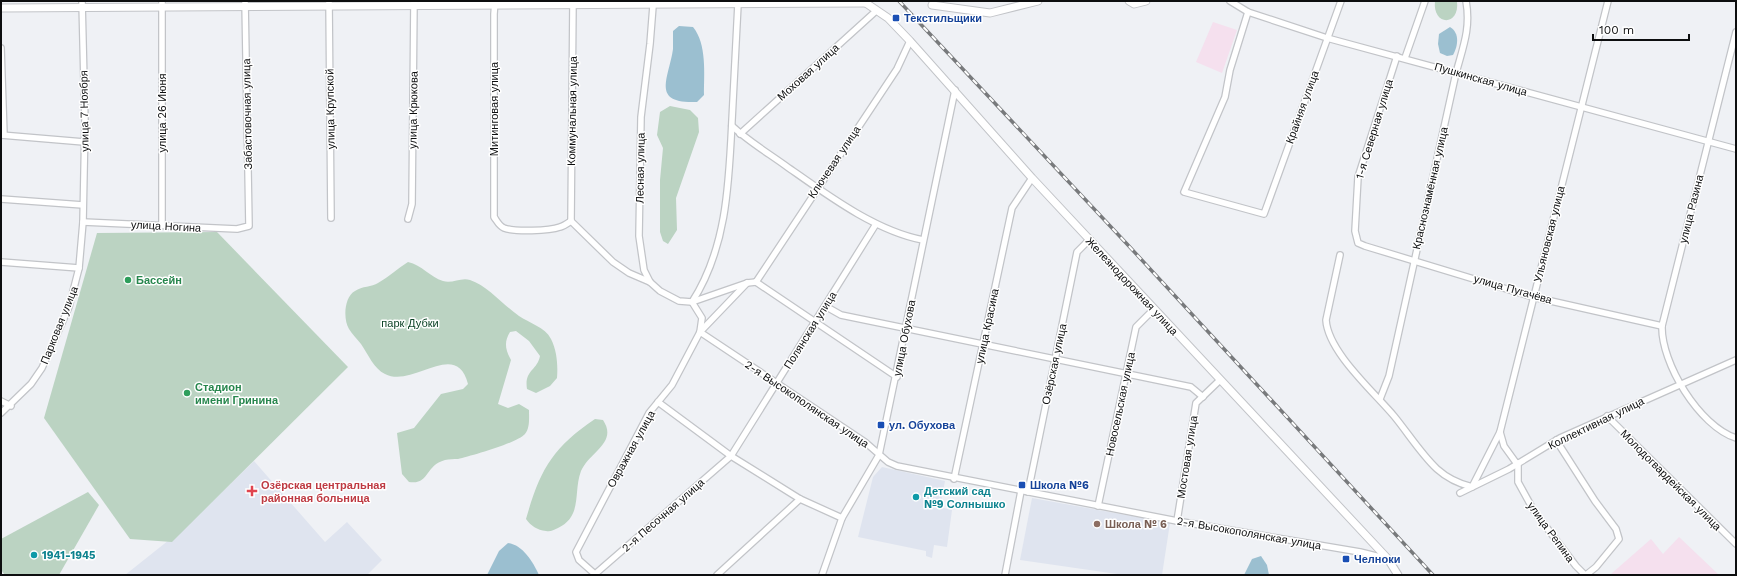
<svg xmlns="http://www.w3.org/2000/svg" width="1737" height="576" viewBox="0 0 1737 576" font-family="'Work Sans',sans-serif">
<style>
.industrial{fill:#f5e0ee}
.built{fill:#dfe4ef}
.green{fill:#bbd3c2}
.water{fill:#9bbfd0}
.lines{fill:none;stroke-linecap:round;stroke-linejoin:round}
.minor-casing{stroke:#c2c4c8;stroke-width:8}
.tertiary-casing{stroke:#c2c4c8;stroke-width:9}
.minor{stroke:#fff;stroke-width:5.5}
.tertiary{stroke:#fff;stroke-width:7}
.rail-casing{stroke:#787a7c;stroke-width:3.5}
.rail{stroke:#fff;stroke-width:2;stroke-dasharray:6;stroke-linecap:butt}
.transit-dot{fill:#1a4fb4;stroke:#fff;stroke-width:1.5}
.leisure-dot{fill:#2e9e5b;stroke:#fff;stroke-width:1.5}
.health-dot{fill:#e0444e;stroke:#fff;stroke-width:1.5}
.culture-dot{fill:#0f9aa8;stroke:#fff;stroke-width:1.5}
.education-dot{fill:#8d6e63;stroke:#fff;stroke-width:1.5}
.labels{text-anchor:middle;stroke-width:3;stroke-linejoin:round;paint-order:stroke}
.transit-label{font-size:11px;font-weight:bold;fill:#164399;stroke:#fff;text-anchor:start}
.street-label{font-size:11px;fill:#0d0e0f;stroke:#fff}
.leisure-label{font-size:11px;font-weight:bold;fill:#27864d;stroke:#fff;text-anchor:start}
.park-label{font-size:11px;fill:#0c4326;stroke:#fff}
.health-label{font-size:11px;font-weight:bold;fill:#be3a42;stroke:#fff;text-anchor:start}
.culture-label{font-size:11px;font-weight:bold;fill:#0d838f;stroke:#fff;text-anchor:start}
.education-label{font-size:11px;font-weight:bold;fill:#785e54;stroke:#fff;text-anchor:start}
</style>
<rect width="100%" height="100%" fill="#eff1f5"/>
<g class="industrial">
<polygon points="1213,22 1237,30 1222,73 1196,62"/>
<polygon points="1679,537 1719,575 1596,575 1611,574 1651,539 1663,554"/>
</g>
<g class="built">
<polygon points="254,461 325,542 347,522 382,560 367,575 125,575 169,540 172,541"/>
<polygon points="882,467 945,481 940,507 952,510 947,547 934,545 932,558 926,556 926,551 858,537 873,477"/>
<polygon points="1032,498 1170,523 1162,575 1124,575 1020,560"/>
</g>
<g class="green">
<path d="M1435 1H1457C1460 27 1432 26 1435 1Z"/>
<polygon points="670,106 690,110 698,118 699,132 676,198 677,230 668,244 663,241 660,232 660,180 663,148 657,135 660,112"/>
<polygon points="217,232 348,367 172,542 130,539 44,418 97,233"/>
<path d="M408 262C422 265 430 277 443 281 452 284 461 277 470 280 488 286 503 305 519 316 529 323 545 327 551 339 557 351 558 365 557 378L550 386 536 393 527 389C524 370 537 371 540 356L529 341 516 331 510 332C504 342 505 349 511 360L498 404 508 408 519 404 529 410C529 418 530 428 525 434 517 443 471 456 458 459 454 459 449 459 445 460 424 466 430 485 409 482L402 474 397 433 414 428 441 394 463 389 468 384C456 338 413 389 385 374 374 369 368 354 361 344 357 339 352 334 349 329 343 319 344 297 355 291 362 286 372 287 378 283 389 277 398 268 408 262Z"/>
<path d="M595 419 603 420C618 443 590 451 581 471 573 492 583 516 558 528 553 530 551 532 546 531 537 530 531 526 526 519 540 470 552 448 595 419Z"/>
<polygon points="88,492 99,505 59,575 5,575 1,570 1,539"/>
</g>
<g class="water">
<path d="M679 26 693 27C707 44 704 74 704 95L697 102C650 104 669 78 673 49 673 43 673 37 673 31Z"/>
<path d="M1450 27C1460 33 1458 46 1453 55L1447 56 1440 53 1438 44 1439 34Z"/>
<path d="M508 543C523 545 533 562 539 575H487L499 551Z"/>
<polygon points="1261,556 1267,565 1269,575 1244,575 1252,559"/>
</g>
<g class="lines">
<g class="minor-casing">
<g id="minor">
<polyline points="162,1 162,225"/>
<polyline points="329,1 331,218"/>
<path d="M495 1 494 14V217C497 221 499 226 504 228 515 232 549 231 560 227 564 226 568 223 571 221"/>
<polyline points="1230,1 1248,12 1327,38 1736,149"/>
<polyline points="653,6 650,44 641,117 639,236 644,270 650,282 660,291 679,301 692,302 747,283 756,282"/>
<polyline points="1248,12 1230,70 1225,97 1184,192 1264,214 1341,1"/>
<path d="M1736 32 1662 326C1661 363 1699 426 1736 438"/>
<polyline points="1,48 4,135"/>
<polyline points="1397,56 1358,177 1355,231 1358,243 1365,246 1533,297 1662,326"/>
<polyline points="1405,58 1425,1"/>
<path d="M732 126C748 141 768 153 786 166 826 194 875 231 923 240"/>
<polyline points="740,134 876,11"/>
<polyline points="1,135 84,142"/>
<polyline points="1,199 83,205"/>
<polyline points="408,219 412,204 414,1"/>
<polyline points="571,221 573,1"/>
<polyline points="571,221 613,262 629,273 650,282"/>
<polyline points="83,222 237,229 249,226 245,1"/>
<path d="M1340 255 1326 320C1328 352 1374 392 1394 416 1408 433 1421 454 1437 469 1447 478 1460 484 1472 487L1500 432"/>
<polyline points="1,262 79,268"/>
<polyline points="756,282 897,69 910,41"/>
<polyline points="756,282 897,377"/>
<polyline points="747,283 700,332 865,442 888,462 897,466 1177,521 1360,552 1388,559"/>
<polyline points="825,306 841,315 1191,387 1203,397"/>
<path d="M1380 399 1389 376 1456 73C1463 47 1471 28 1466 1"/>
<polyline points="1,401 11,406"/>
<polyline points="658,402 731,456 800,499 842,518"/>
<polyline points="1,413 31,384 42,368 69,307 79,268 83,222 85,123 82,1"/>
<polyline points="1607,416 1736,544"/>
<polyline points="1556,440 1595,501 1616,529 1619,539 1596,567 1586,575"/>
<polyline points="1518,463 1518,482 1534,511 1576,566 1585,575"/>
<polyline points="1517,464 1504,446 1500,432 1608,1"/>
<polyline points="954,479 1012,208 1032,178"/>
<polyline points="1028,492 1077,252 1089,240"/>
<polyline points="1460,493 1509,469 1560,438 1736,360"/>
<polyline points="1098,506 1136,327 1154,309"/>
<polyline points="1177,521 1196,403 1220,380"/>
<polyline points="594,575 731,456 876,224"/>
<path d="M596 575 579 560 576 552 649 413 672 385 700 332 702 318 692 302C727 248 729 182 732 120 734 81 736 43 738 4"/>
<polyline points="717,575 800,499"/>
<polyline points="822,575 842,518 879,455 955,90"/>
<polyline points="1005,575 1021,491"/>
</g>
</g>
<g class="tertiary-casing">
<g id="tertiary">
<polyline points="863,1 888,18 910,41 1032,178 1388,559 1398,575"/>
<polyline points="1129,1 1134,4 1146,1"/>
<polyline points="932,5 990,13 1038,1"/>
<polyline points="1,8 865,3"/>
</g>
</g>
<use href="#minor" class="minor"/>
<use href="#tertiary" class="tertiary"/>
<g class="rail-casing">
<polyline id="rail" points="899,1 1127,244 1433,575"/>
</g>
<use href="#rail" class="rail"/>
</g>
<g class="transit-dot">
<rect x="892" y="14" width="8" height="8" rx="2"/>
<rect x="877" y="421" width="8" height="8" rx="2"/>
<rect x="1018" y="481" width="8" height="8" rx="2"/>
<rect x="1342" y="555" width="8" height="8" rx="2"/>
</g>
<g class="leisure-dot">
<circle cx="128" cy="280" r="4"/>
<circle cx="187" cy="393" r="4"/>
</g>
<path class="health-dot" d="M250 485h4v4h4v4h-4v4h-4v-4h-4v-4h4z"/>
<g class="culture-dot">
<circle cx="916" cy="497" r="4"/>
<circle cx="34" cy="555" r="4"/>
</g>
<circle class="education-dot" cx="1097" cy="524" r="4"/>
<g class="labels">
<g class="transit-label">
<text x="904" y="22">Текстильщики</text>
<text x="889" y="429">ул. Обухова</text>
<text x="1030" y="489">Школа №6</text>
<text x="1354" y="563">Челноки</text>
</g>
<g class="street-label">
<text transform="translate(808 72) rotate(-42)" y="4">Моховая улица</text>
<text transform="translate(1481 79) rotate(16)" y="4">Пушкинская улица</text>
<text transform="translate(1302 107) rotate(-70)" y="4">Крайняя улица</text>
<text transform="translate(330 109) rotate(-91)" y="4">улица Крупской</text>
<text transform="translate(494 109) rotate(-90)" y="4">Митинговая улица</text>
<text transform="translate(413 110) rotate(-89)" y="4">улица Крюкова</text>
<text transform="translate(84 111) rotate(-91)" y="4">улица 7 Ноября</text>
<text transform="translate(572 111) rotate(-89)" y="4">Коммунальная улица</text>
<text transform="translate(162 113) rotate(-90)" y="4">улица 26 Июня</text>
<text transform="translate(247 114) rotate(-91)" y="4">Забастовочная улица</text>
<text transform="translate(1374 129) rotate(-73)" y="4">1-я Северная улица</text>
<text transform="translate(834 162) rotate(-56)" y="4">Ключевая улица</text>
<text transform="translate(640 168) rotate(-89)" y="4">Лесная улица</text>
<text transform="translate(1430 188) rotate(-77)" y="4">Краснознамённая улица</text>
<text transform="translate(1691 209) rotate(-76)" y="4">улица Разина</text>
<text transform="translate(166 226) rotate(3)" y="4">улица Ногина</text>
<text transform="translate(1549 234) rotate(-76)" y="4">Ульяновская улица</text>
<text transform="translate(1132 286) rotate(47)" y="4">Железнодорожная улица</text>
<text transform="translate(1513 289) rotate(16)" y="4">улица Пугачёва</text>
<text transform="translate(59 325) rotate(-68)" y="4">Парковая улица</text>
<text transform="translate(987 326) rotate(-78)" y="4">улица Красина</text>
<text transform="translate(810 330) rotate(-58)" y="4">Полянская улица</text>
<text transform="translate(904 338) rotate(-79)" y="4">улица Обухова</text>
<text transform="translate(1054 364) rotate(-78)" y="4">Озёрская улица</text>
<text transform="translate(807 404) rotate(34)" y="4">2-я Высокополянская улица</text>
<text transform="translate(1120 404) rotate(-78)" y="4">Новосельская улица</text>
<text transform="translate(1596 423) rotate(-26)" y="4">Коллективная улица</text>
<text transform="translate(631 449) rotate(-61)" y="4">Овражная улица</text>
<text transform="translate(1187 457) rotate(-81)" y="4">Мостовая улица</text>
<text transform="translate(1671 480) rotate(45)" y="4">Молодогвардейская улица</text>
<text transform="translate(663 515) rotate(-41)" y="4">2-я Песочная улица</text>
<text transform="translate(1551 532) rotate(54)" y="4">улица Репина</text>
<text transform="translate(1249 533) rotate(10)" y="4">2-я Высокополянская улица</text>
</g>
<g class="leisure-label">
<text x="136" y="284">Бассейн</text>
<text x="195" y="391">Стадион<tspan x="195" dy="13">имени Гринина</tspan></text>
</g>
<g class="park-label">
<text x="410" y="327">парк Дубки</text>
</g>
<g class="health-label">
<text x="261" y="489">Озёрская центральная<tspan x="261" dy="13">районная больница</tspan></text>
</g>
<g class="culture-label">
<text x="924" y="495">Детский сад<tspan x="924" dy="13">№9 Солнышко</tspan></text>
<text x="42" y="559">1941-1945</text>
</g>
<g class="education-label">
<text x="1105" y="528">Школа № 6</text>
</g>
</g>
<rect width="1737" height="576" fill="none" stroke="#0d0e0f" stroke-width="4"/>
<path d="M1593 34v6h96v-6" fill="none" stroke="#0d0e0f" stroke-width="2"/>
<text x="1599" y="34" font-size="12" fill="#0d0e0f" stroke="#ffffff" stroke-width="3" paint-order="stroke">100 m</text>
</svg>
